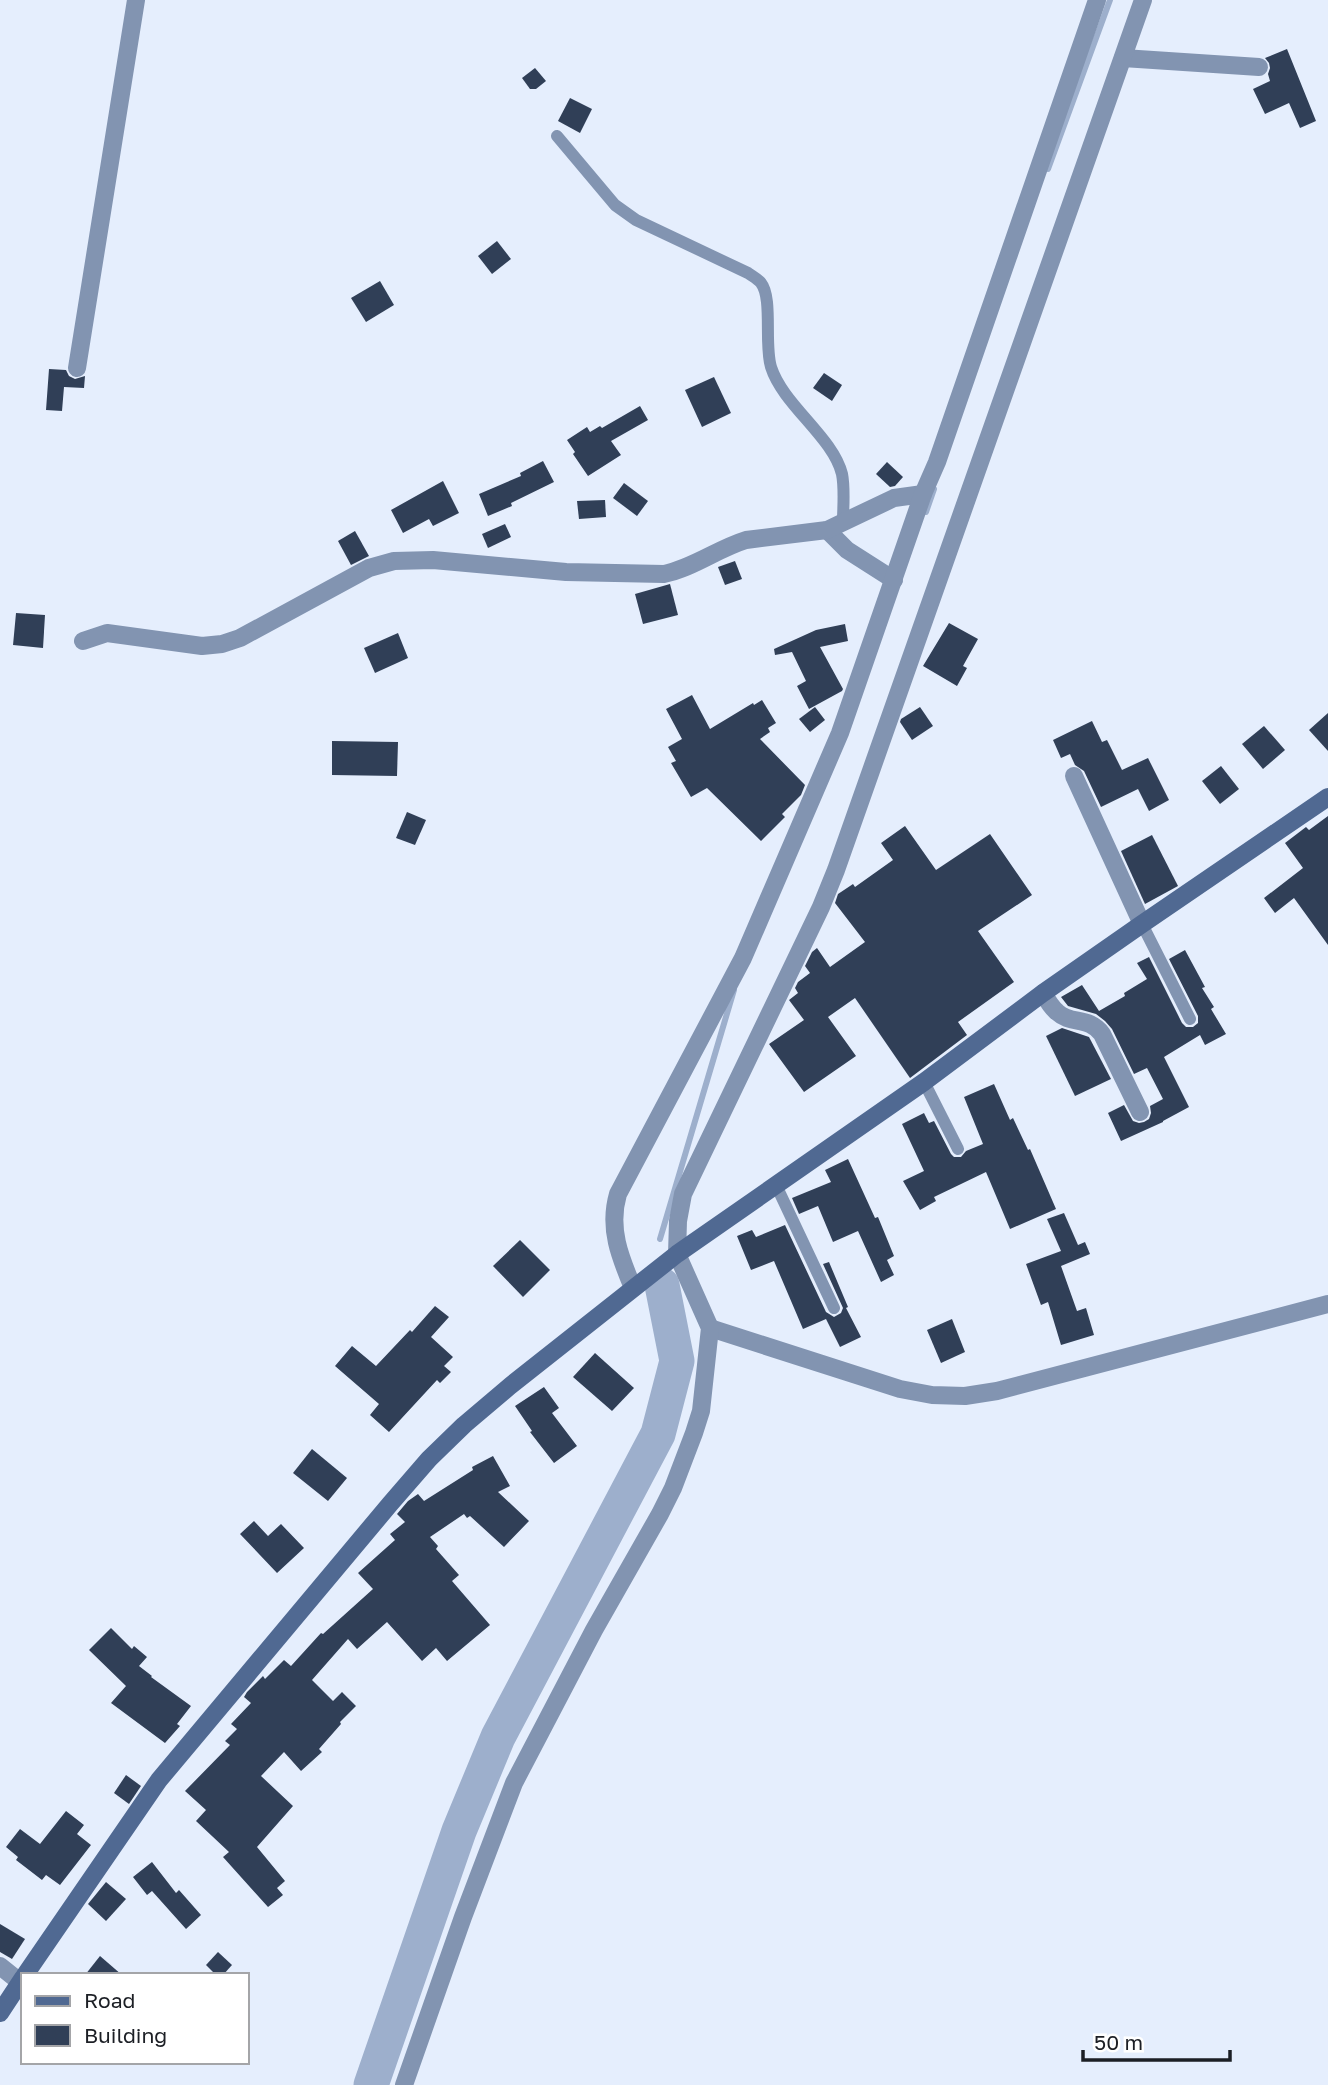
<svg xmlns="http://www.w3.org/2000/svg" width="1328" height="2085" viewBox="0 0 1328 2085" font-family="'Golos Text',sans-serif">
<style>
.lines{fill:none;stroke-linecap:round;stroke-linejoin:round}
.stream{stroke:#9dafcc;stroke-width:6}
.river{stroke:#9dafcc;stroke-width:35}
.building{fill:#303f57}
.lane{stroke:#8294b1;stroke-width:12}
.street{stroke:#8294b1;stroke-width:18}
.secondary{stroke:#506992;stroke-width:18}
</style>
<rect width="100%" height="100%" fill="#e5eefd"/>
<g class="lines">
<g class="stream">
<polyline points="1048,169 1110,0"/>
<polyline points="926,512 934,489"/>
<polyline points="660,1239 734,990"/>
</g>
<polyline class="river" points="371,2085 459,1831 498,1737 658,1434 677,1361 662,1285"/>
</g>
<g class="building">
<polygon points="1287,49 1316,121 1300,128 1289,103 1265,114 1253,89 1270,81 1268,74 1270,68 1269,63 1265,58"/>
<polygon points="535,68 546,81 536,89 530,89 522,78"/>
<polygon points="570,98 592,109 580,133 558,121"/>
<polygon points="497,241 511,259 492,274 478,256"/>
<polygon points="380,281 394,305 366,322 351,298"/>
<polygon points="49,369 66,370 69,376 75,379 85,376 84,388 64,387 62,411 46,410"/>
<polygon points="824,373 842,385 832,401 813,388"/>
<polygon points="714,377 731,413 702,427 685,390"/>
<polygon points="640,406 648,420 611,441 621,455 588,476 573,454 575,452 567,440 587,427 590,432 600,426 602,428"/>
<polygon points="543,461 554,482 511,503 512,506 488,516 479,494 521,476 520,473"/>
<polygon points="887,462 903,477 895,486 890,487 876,474"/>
<polygon points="443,481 459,513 433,526 429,519 403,533 391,510"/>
<polygon points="624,483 648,501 637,516 613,498"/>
<polygon points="605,500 606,517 579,519 577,501"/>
<polygon points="505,524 511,537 488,548 482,534"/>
<polygon points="355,531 369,556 351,565 338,541"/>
<polygon points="735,561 742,579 725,585 718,567"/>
<polygon points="670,584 678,615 643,624 635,594"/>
<polygon points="16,613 45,615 43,648 13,645"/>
<polygon points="949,623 978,639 963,666 967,668 957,686 923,666"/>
<polygon points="845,624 848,641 820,647 843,689 842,691 809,709 797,686 806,681 792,652 775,655 774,649 816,630"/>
<polygon points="398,633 408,658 375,673 364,648"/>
<polygon points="692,695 710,729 753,703 754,705 762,700 776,723 768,728 770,732 760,739 805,785 801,795 782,814 785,817 761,841 707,788 691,797 671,763 676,761 668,747 682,739 666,709"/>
<polygon points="815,707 825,720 810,732 799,719"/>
<polygon points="920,707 933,726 912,740 900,722 901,719"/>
<polygon points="1328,713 1328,751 1309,730"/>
<polygon points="1092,721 1102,742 1107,740 1122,770 1148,758 1169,800 1149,811 1138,789 1101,807 1084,771 1075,765 1070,754 1061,758 1053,740"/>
<polygon points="1264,726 1285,750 1263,769 1242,744"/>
<polygon points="332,741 398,742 397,776 332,775"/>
<polygon points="1221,766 1239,789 1220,804 1202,781"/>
<polygon points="407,812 426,820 415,845 396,838"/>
<polygon points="1328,816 1328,945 1294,898 1275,913 1264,898 1303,868 1285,843 1306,827 1309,830"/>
<polygon points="905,826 936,870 990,834 1032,895 978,931 1014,982 958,1022 967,1035 910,1078 855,998 828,1017 856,1056 804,1092 769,1044 804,1020 789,1000 798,993 795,988 798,982 810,973 805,966 812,952 817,948 830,967 865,942 835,903 838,894 853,884 855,887 893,860 881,843"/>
<polygon points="1152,835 1178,886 1145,904 1121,851"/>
<polygon points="1185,950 1205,987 1202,988 1214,1007 1211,1009 1226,1034 1205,1045 1200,1035 1164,1057 1189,1107 1163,1121 1163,1122 1121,1141 1108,1113 1124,1105 1133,1121 1139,1123 1144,1122 1149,1119 1151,1113 1150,1106 1163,1099 1147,1068 1134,1074 1112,1029 1105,1021 1096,1014 1068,1006 1061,997 1082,985 1099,1011 1125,996 1124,993 1147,979 1137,963 1149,957 1182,1023 1186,1027 1193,1027 1198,1023 1198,1016 1169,959"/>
<polygon points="1062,1028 1089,1037 1111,1079 1075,1096 1046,1036"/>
<polygon points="994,1084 1010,1120 1013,1118 1028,1150 1030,1149 1056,1209 1010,1229 986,1172 934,1197 936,1201 920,1210 903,1181 924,1171 902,1124 924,1113 929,1123 934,1121 951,1154 954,1157 961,1157 966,1151 983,1144 964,1097"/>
<polygon points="848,1159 875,1218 878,1217 894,1256 887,1260 894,1275 881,1282 858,1231 833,1242 818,1206 799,1214 792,1198 831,1182 825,1170"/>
<polygon points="1064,1213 1078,1245 1085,1242 1090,1254 1061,1266 1077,1311 1086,1308 1094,1335 1061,1345 1048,1302 1041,1305 1026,1264 1061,1251 1047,1219"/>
<polygon points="785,1225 826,1312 834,1317 841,1313 843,1308 823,1264 829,1262 848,1307 846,1308 861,1337 840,1347 826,1319 803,1329 774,1261 751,1270 737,1236 752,1230 756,1237"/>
<polygon points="520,1240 550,1270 523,1297 493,1266"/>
<polygon points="435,1306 449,1317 431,1337 453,1357 444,1366 451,1372 440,1383 437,1380 389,1432 370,1415 379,1404 335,1366 352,1346 376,1366 410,1330 412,1332"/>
<polygon points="952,1319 965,1352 941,1363 927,1330"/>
<polygon points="595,1353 634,1388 612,1411 573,1377"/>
<polygon points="544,1387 559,1408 552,1413 577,1446 554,1463 530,1432 532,1431 515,1406"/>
<polygon points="312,1449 347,1478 328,1501 293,1473"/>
<polygon points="493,1456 510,1486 498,1492 529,1521 504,1547 470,1516 467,1518 464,1514 430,1537 438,1546 436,1549 459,1575 452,1581 490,1625 447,1661 436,1648 422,1661 387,1622 357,1649 348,1639 312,1680 333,1701 342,1692 356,1706 340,1722 341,1724 319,1749 322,1752 301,1771 284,1752 261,1776 293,1806 257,1847 285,1881 277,1888 283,1895 268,1907 223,1857 229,1852 196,1821 206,1810 185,1791 230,1745 225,1741 237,1729 231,1724 251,1703 244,1697 247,1692 263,1676 265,1679 284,1660 291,1666 321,1633 323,1634 373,1589 358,1573 395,1540 390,1534 405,1522 397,1514 408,1501 418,1494 424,1501 473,1470 472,1467"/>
<polygon points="254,1521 268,1536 281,1524 304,1548 277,1573 240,1534"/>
<polygon points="111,1628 132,1649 134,1646 147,1657 139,1666 152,1676 151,1677 191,1706 177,1724 180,1726 165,1743 111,1703 126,1686 89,1650"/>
<polygon points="126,1775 141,1786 129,1804 114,1793"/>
<polygon points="66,1811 84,1825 77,1834 91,1845 60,1885 46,1875 42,1880 16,1860 18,1857 6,1847 20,1829 40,1844"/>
<polygon points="152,1862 176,1893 179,1890 201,1915 186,1929 152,1891 147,1895 133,1877"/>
<polygon points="106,1882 126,1899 106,1921 88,1904"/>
<polygon points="0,1924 25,1939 12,1959 0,1952"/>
<polygon points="218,1952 232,1965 223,1975 216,1975 206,1965"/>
<polygon points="100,1956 122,1975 85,1975"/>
</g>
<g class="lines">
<g class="lane">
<path d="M557 136 615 205 636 220 748 273C752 276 758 279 761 283 773 298 764 345 771 367 783 405 833 437 842 474 845 489 843 507 843 522"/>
<polyline points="1142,924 1190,1019"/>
<polyline points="924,1082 958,1149"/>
<polyline points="776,1185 834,1308"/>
</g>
<g class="street">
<polyline points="1123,58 1259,67"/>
<polyline points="77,368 136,0"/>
<polyline points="827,530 847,550 894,580"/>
<path d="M83 641 107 633 202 646 222 644 240 638 369 568 394 561 433 560 566 572 664 574C693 568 717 549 746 540L827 530 894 498 923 494"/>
<polyline points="1074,776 1142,924"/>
<path d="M1043 993C1047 1000 1051 1007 1057 1012 1071 1025 1089 1016 1102 1034L1140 1112"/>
<path d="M633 1288C620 1257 608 1228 618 1194L743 958 840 733 923 494 937 462 1097 0"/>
<polyline points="710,1328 900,1389 932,1395 965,1396 997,1391 1328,1304"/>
<polyline points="0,1966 20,1982"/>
<polyline points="404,2085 463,1917 514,1783 594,1630 660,1514 673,1488 694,1433 701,1411 710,1328 677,1254 678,1221 683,1194 821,907 836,870 1143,0"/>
</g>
<g class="secondary">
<polyline points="25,1975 159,1780 390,1504 429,1459 464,1425 510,1386 677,1254 924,1082 1043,993 1142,924 1328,797"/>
<polyline points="0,2013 23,1978"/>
</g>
</g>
<rect x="21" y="1973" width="228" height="91" fill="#ffffff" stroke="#a4a5a8" stroke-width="2"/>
<rect x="35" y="1996" width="35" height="10" fill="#506992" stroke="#a4a5a8" stroke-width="2"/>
<text x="84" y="2008" font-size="21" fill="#1c1f25">Road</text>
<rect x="35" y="2025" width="35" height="21" fill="#303f57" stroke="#a4a5a8" stroke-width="2"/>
<text x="84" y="2043" font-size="21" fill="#1c1f25">Building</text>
<path d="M1083 2050v10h147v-10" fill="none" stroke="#1c1f25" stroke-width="3.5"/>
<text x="1094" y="2050" font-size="21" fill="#1c1f25" stroke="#ffffff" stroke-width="5" paint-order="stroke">50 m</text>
</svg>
